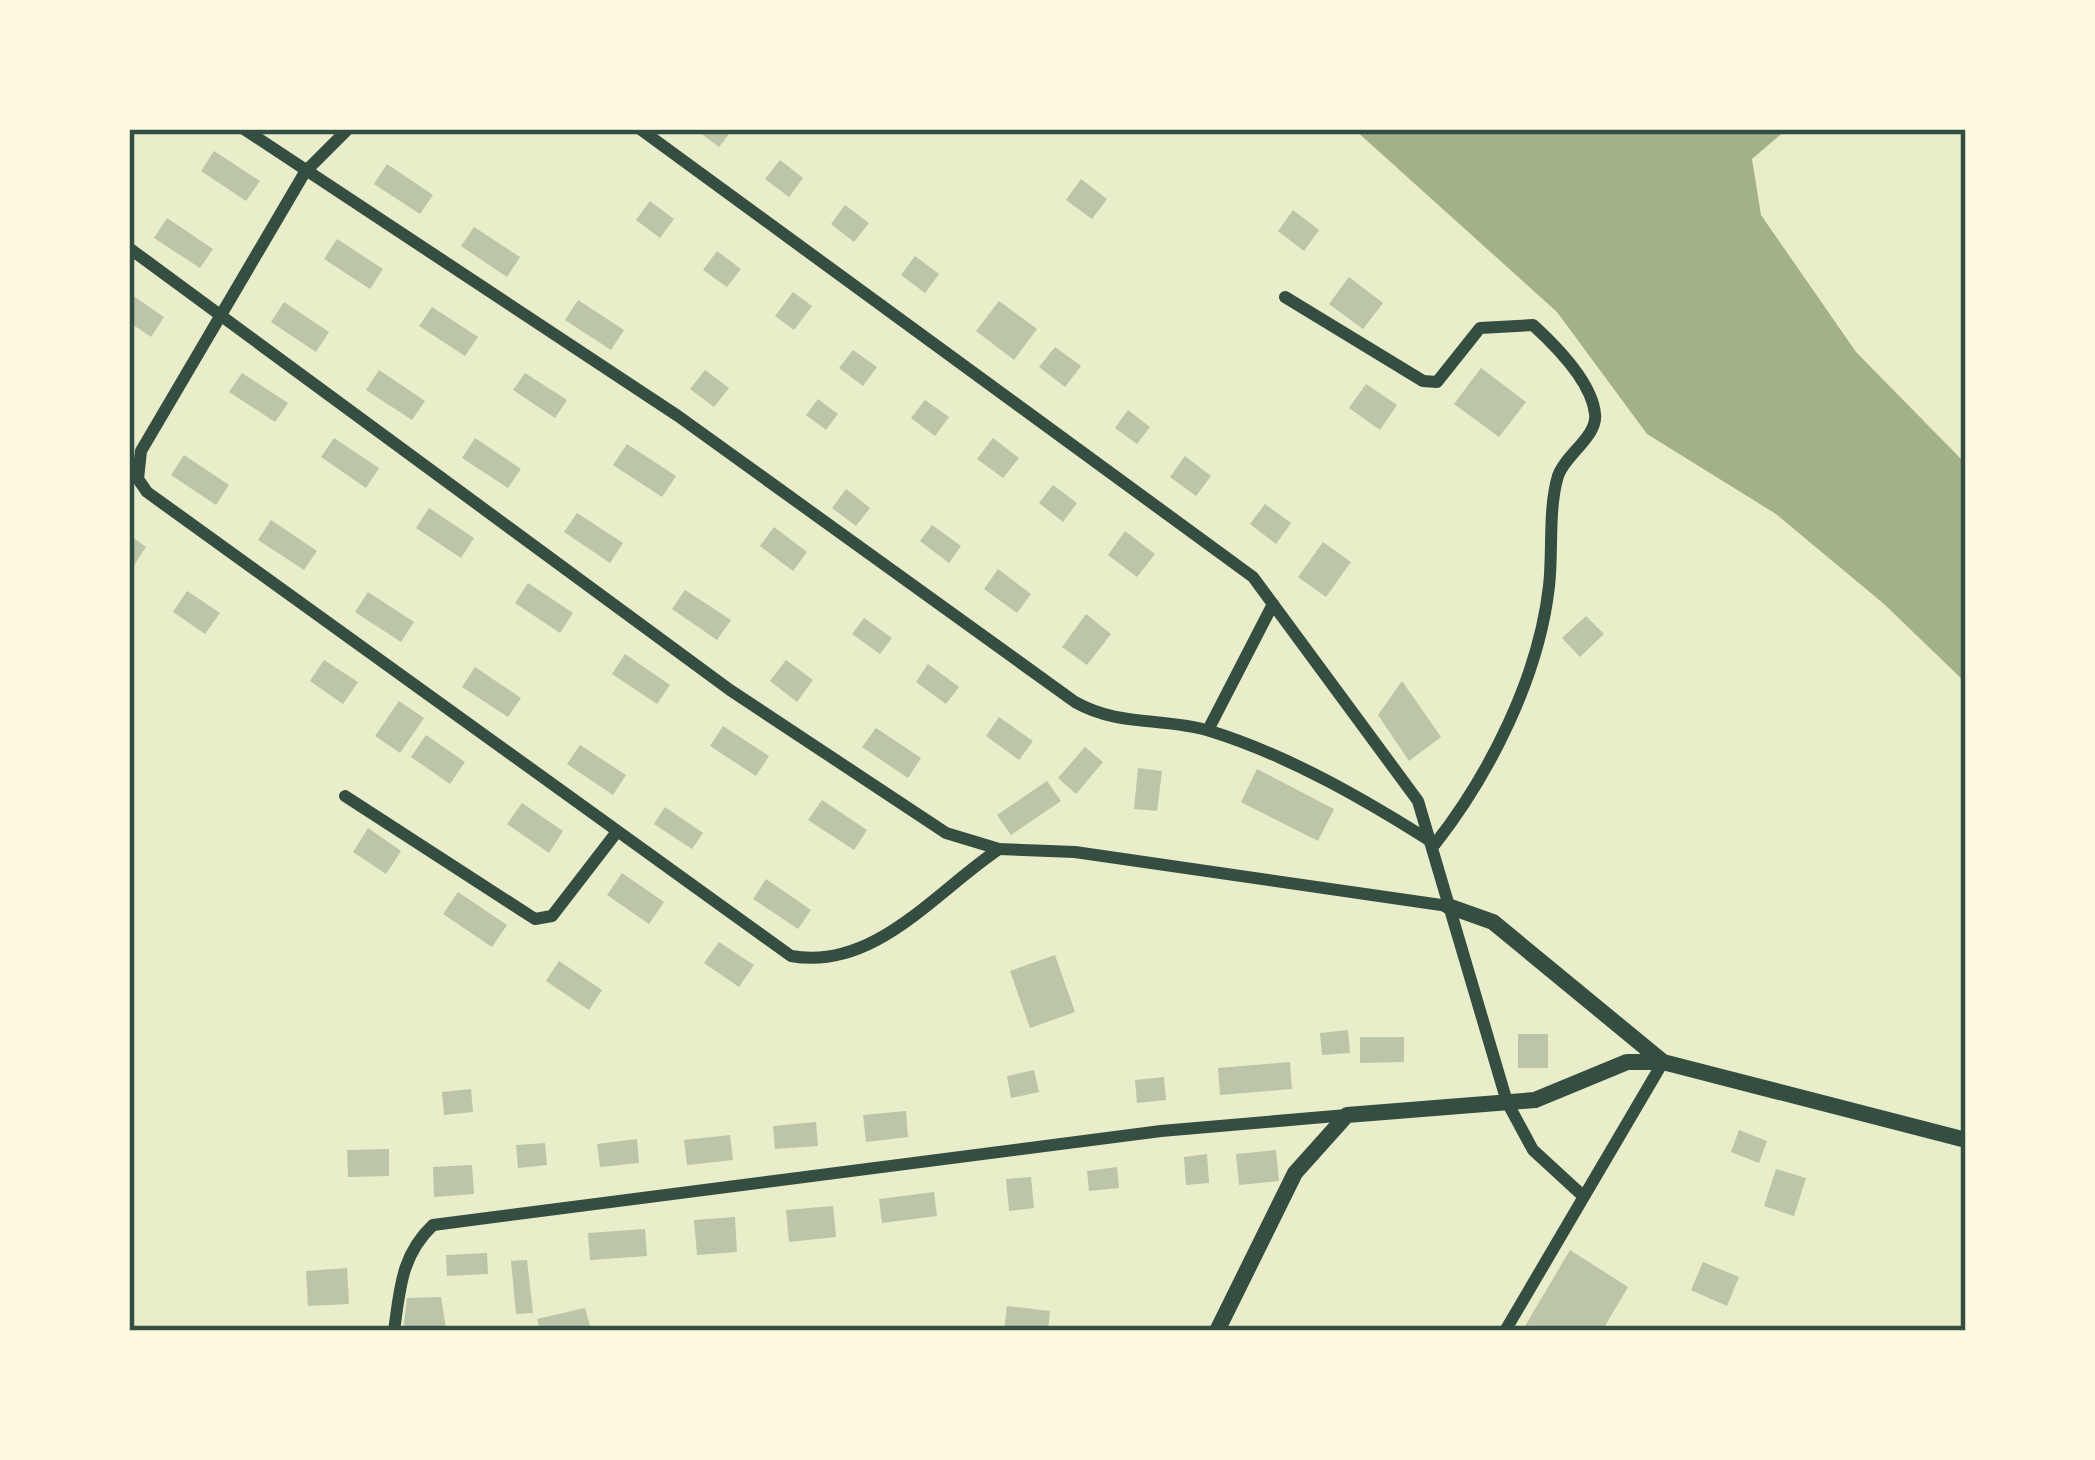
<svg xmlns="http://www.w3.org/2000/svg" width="2095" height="1460" viewBox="0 0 2095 1460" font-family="'Nunito Sans',sans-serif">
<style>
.water{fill:#a3b18a}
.building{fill:#bcc5a7}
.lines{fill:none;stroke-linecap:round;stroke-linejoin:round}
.minor{stroke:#344e41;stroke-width:12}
.tertiary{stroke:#344e41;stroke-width:16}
.neatline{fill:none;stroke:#344e41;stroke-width:4.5}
</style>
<rect width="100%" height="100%" fill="#e9edc9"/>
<polygon class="water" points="1354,129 1787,129 1752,159 1761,215 1856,352 1966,464 1966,683 1884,604 1776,514 1647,434 1557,312"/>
<g class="building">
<polygon points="695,129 733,129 719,147"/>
<polygon points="214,151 260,181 246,201 201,171"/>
<polygon points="780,160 803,178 789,197 765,179"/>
<polygon points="387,164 433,195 420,214 374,184"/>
<polygon points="1081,179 1107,199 1092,219 1066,200"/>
<polygon points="650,201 674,219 660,238 636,220"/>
<polygon points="845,205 869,223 854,242 831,224"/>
<polygon points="1293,210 1319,230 1304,251 1278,231"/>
<polygon points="167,218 213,249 200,268 154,238"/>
<polygon points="474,227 520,257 507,277 461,246"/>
<polygon points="337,239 383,269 370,289 324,259"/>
<polygon points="717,251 741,269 727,287 703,270"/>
<polygon points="915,256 939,274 925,293 901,275"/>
<polygon points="1349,277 1383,303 1363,329 1329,304"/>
<polygon points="793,292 812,306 794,330 775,316"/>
<polygon points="129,293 164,317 151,337 129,322"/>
<polygon points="578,300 624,330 611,350 565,320"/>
<polygon points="999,301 1037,329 1014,360 976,331"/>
<polygon points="284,302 329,332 316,352 271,322"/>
<polygon points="432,307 478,337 465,356 419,326"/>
<polygon points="1055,347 1081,366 1065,387 1039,367"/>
<polygon points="853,350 877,367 863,386 839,368"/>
<polygon points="1481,368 1526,402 1499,437 1454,404"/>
<polygon points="379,370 425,401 412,420 366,390"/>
<polygon points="705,370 729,388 714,407 690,389"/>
<polygon points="242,373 288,403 275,422 229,392"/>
<polygon points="525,373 567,400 555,418 513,390"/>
<polygon points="1366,384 1397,405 1380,430 1349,408"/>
<polygon points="818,399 838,414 826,430 806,415"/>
<polygon points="925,400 949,417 935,436 911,418"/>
<polygon points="1128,410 1150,427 1137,444 1115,428"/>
<polygon points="334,438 379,468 366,488 321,457"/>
<polygon points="475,438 521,469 508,488 462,458"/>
<polygon points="993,438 1019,458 1003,478 977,459"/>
<polygon points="627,444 676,476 662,497 613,465"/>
<polygon points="184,455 229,485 216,505 171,475"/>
<polygon points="1185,456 1211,476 1196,496 1170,477"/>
<polygon points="1053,485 1077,503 1063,522 1039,503"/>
<polygon points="846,489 870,508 856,526 832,508"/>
<polygon points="1265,504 1291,523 1276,544 1250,524"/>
<polygon points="429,508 474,538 461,558 416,528"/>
<polygon points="577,513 623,543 610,563 564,532"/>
<polygon points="271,520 317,551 304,570 258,540"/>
<polygon points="932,525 961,546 949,563 920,541"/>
<polygon points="774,527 807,552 793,571 760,546"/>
<polygon points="1125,531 1155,554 1137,577 1108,555"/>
<polygon points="129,535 146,547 129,573"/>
<polygon points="1323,542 1351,562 1326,597 1298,577"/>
<polygon points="998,569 1031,594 1017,613 984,589"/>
<polygon points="528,583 573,613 560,633 515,603"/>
<polygon points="685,590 731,620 717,640 672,609"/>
<polygon points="187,591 220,613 205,634 173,612"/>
<polygon points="368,592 414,622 401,642 355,612"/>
<polygon points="1086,614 1111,634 1087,665 1062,647"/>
<polygon points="1586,616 1604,634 1580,657 1562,638"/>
<polygon points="864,618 892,638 880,654 852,634"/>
<polygon points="625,654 670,685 657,704 612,674"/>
<polygon points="324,660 358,682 343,704 310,681"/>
<polygon points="786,660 813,680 797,702 770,681"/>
<polygon points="928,664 959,687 946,704 916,682"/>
<polygon points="475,667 521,698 508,717 462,687"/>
<polygon points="1402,681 1441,737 1409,761 1378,715"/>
<polygon points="399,701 424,718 400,753 375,736"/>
<polygon points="999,717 1033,741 1019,760 986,736"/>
<polygon points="723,726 769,756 756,776 710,746"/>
<polygon points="876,728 921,758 908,778 862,747"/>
<polygon points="426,735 465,762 450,784 411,757"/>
<polygon points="580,745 626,775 613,795 567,764"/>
<polygon points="1085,747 1103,762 1076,794 1058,778"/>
<polygon points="1138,768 1162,771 1157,811 1134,809"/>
<polygon points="1257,769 1334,809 1318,841 1241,802"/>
<polygon points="1047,781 1061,801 1011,835 997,815"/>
<polygon points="822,800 867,830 854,850 808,820"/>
<polygon points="522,803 563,831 549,853 507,824"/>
<polygon points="665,807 703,833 692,849 654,824"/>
<polygon points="368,828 401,851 386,874 353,852"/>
<polygon points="622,873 664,902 649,924 607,895"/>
<polygon points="766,879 811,910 798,929 753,899"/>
<polygon points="458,892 507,925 492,947 443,914"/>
<polygon points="719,942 754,965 739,987 704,963"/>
<polygon points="1055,955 1075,1012 1030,1028 1010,971"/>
<polygon points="559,961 602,990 589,1010 546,981"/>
<polygon points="1348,1030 1350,1053 1322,1055 1320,1033"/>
<rect x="1518" y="1034" width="30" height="34"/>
<polygon points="1360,1037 1404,1037 1404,1062 1360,1063"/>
<polygon points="1290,1062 1292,1089 1220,1095 1218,1068"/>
<polygon points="1034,1070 1039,1092 1011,1098 1007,1076"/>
<polygon points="1164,1077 1166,1100 1137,1103 1135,1080"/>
<polygon points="471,1089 473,1112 444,1115 442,1092"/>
<polygon points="906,1111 908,1137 866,1142 863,1115"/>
<polygon points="816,1122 818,1146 775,1149 773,1126"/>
<polygon points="1739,1130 1767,1141 1759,1163 1731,1152"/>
<polygon points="730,1135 733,1160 687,1165 684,1140"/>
<polygon points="637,1139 639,1163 600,1167 597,1144"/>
<polygon points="545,1143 547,1165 518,1168 516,1145"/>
<polygon points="389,1149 389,1176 348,1177 347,1150"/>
<polygon points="1276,1150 1279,1181 1239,1185 1236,1154"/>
<polygon points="1207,1154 1209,1183 1186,1185 1184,1157"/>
<polygon points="472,1165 474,1194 434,1197 433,1167"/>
<polygon points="1117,1167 1119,1188 1089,1191 1087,1171"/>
<polygon points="1776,1169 1806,1178 1794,1216 1764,1206"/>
<polygon points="1031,1177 1034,1208 1009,1211 1006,1179"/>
<polygon points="934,1192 937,1216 882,1223 879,1199"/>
<polygon points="833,1206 836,1237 789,1242 786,1210"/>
<polygon points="735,1217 737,1252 697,1255 694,1220"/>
<polygon points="645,1229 647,1256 590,1260 588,1233"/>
<polygon points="1570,1250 1628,1287 1602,1331 1522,1331"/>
<polygon points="487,1253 488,1274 447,1276 446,1255"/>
<polygon points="527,1260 533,1313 516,1314 511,1261"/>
<polygon points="1703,1262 1739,1277 1727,1306 1691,1290"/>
<polygon points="347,1268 349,1304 308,1306 306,1271"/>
<polygon points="441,1297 446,1328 403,1331 407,1298"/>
<polygon points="1007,1306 1050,1311 1048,1331 1004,1331"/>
<polygon points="585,1308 590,1326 540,1331 537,1319"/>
</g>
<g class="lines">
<g class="minor">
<path d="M244 129 678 416 1075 702C1119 727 1163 717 1210 731 1288 755 1366 800 1435 844 1490 774 1539 676 1549 586 1553 552 1548 509 1558 476 1565 455 1598 436 1595 414 1592 382 1556 346 1533 325L1480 328 1437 382 1423 381 1285 297"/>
<path d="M348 129 305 172 141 451 138 479 147 492 791 956C874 971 935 892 999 849"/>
<polyline points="640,129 1253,577 1418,801 1507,1102 1533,1150 1582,1195"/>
<polyline points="129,248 730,690 946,833 999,849 1075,852 1448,906"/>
<polyline points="1208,730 1273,604"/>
<polyline points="345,796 535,919 552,916 616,833"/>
<path d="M394 1331C400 1289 401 1255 433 1225L1161 1131 1347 1115"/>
<polyline points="1505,1331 1663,1062"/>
</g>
<g class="tertiary">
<polyline points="1448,906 1493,922 1663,1062 1966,1140"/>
<polyline points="1217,1331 1295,1173 1347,1115 1535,1100 1627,1062 1663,1062"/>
</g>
</g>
<rect width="2095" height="1460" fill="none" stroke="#fefae0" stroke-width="264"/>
<rect x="132" y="132" width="1831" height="1196" class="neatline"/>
</svg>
